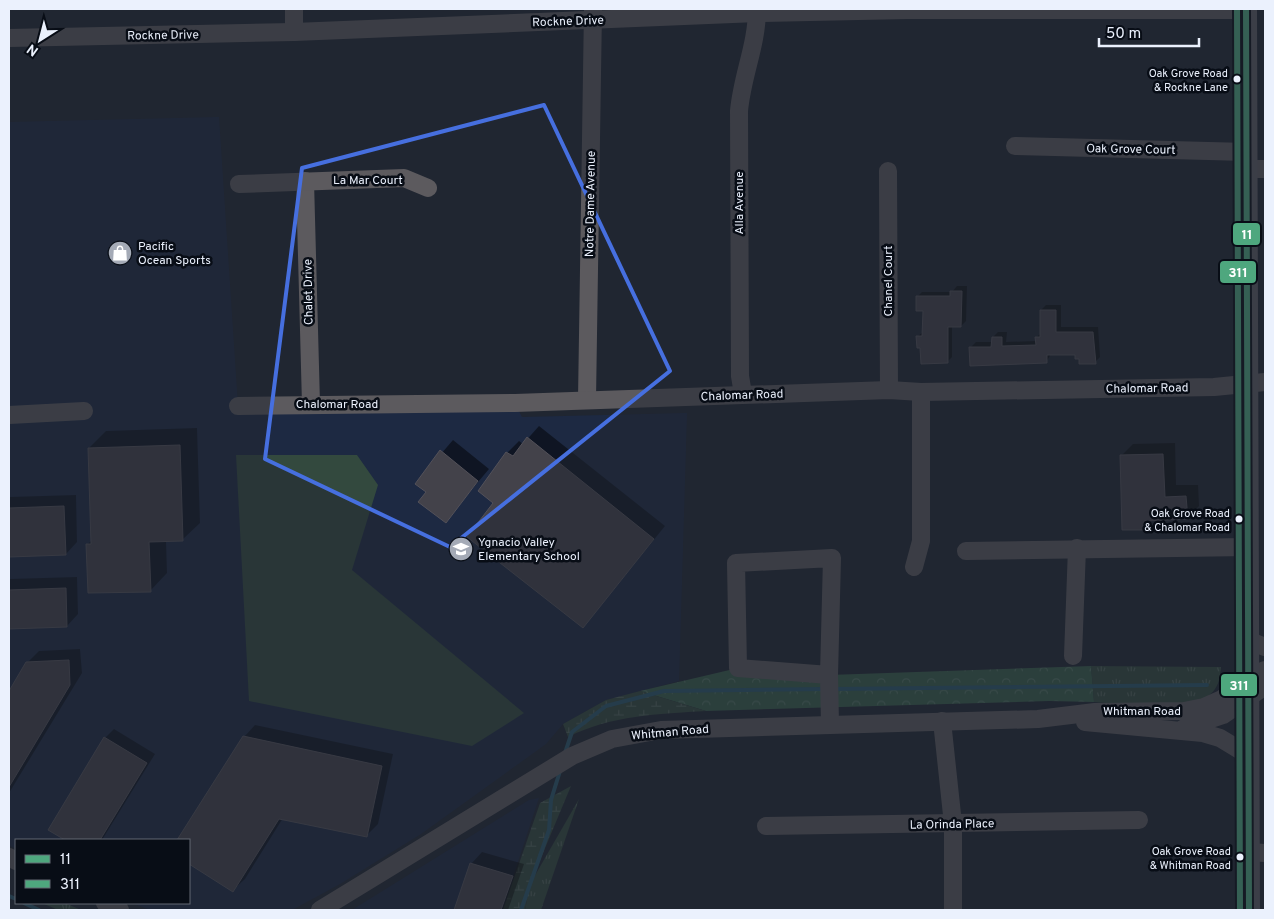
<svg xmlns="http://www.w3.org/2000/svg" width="1274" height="919" viewBox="0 0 1274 919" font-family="Overpass,sans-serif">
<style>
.built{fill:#1d2942}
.grass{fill:url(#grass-tufts)}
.forest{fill:url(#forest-crowns)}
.wetland{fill:url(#wetland-marsh)}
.pitch{fill:#33493e}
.shadow{fill:#0007}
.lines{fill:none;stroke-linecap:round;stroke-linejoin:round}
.stream{stroke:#2c576a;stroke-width:4}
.building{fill:#43424a;stroke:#535159}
.minor{stroke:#5c5a5e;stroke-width:18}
.major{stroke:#5c5b63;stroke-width:22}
.bus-1-casing{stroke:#080d16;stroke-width:10}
.bus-2-casing{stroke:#080d16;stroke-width:10}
.bus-1{stroke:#4ea77e;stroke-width:6}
.bus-2{stroke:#4ea77e;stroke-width:6}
.marked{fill:none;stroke:#466fdf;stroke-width:4;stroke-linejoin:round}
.bus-dot{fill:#ebf1fd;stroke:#080d16;stroke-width:2}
.labels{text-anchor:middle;stroke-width:5;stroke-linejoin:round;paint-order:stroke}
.bus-label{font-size:11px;fill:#ebf1fd;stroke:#080d16;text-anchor:end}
.street-label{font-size:12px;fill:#ebf1fd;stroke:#080d16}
.poi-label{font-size:12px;fill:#ebf1fd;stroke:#080d16;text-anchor:start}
.line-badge{stroke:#080d16;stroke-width:2}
.badge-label{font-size:14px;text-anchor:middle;font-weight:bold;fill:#fff}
</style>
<defs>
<pattern id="grass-tufts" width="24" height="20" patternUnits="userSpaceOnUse" patternTransform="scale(1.25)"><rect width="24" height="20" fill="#33493e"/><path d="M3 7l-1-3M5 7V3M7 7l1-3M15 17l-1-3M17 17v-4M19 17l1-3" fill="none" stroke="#51645b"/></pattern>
<pattern id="forest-crowns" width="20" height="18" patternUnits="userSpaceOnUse" patternTransform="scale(1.25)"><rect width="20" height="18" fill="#385d4a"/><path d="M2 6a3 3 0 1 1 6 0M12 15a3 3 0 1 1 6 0" fill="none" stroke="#557565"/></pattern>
<pattern id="wetland-marsh" width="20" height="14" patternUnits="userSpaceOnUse" patternTransform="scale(1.25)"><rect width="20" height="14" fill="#33493e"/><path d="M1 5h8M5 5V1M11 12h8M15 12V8" fill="none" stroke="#51645b"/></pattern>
</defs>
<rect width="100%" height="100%" fill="#202631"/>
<g class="built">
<polygon points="219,117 238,406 515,403 522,417 687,413 679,681 606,700 563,724 546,744 421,834 340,884 294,909 150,910 132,903 189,903 189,840 16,840 16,849 9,845 9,122"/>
<polygon points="539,798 502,910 352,910 529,800"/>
</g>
<g class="grass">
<path d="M1091 666 1221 667C1220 675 1220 682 1215 689 1198 715 1123 704 1094 702Z"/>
<polygon points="579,799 541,910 525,910 530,884"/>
<polygon points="42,903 65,903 81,910 58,910"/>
</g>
<polygon class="forest" points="1091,666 1094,702 1049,701 706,711 640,691 738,668 829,675"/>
<g class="wetland">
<path d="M640 691 706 711C658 714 612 715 568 737L563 724 606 700Z"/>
<polygon points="571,786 530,884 525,910 503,910 540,803"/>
</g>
<polygon class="pitch" points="236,455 357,455 378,485 352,570 524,713 472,746 249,701"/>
<g class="shadow">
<polygon points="957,286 967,286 966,321 961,326 952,326 952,357 947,362 922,347 917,337 923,332 924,310 917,297 922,292 952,292"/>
<polygon points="1046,305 1061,305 1061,327 1098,327 1100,357 1095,362 1076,354 1051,354 1046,362 971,347 976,342 993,342 993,337 998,332 1007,332 1006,342 1037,341 1037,337 1041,333 1041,310"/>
<polygon points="539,426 665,526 583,627 495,503 480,491 507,453 519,441 523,444"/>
<polygon points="197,428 200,523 182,540 166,541 167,573 150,591 88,544 92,540 89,448 106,431"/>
<polygon points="453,440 489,469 445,521 427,491 416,483"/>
<polygon points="1175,443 1176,485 1198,485 1199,506 1187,518 1153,519 1144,528 1121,456 1133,444"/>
<polygon points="76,495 77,542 66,554 9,555 9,497"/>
<polygon points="77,577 78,614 67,626 9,628 9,579"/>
<polygon points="80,649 82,673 9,793 9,693 27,663 39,651"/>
<polygon points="255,725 393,754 378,824 366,836 283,818 245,879 233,890 189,863 189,840 179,840 244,737"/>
<polygon points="114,729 155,754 102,840 68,840 50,830 105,738"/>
<polygon points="482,852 524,864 508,910 455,910 471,864"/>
</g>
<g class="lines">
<g class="stream">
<polyline points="834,689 1207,685"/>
<polyline points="565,753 572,732 606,706 664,691 825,689"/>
<polyline points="9,896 16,899"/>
<polyline points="24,903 39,910"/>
<polyline points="521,910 549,830 551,800 560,771"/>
</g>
</g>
<g class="building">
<polygon points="950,291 962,291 961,327 948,327 948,363 921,364 920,348 917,348 916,336 922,336 923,311 916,311 916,296 950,296"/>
<polygon points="1040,310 1056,310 1056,332 1093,332 1096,364 1079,364 1079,359 1075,359 1075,355 1047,355 1047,363 970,366 969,347 991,347 992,337 1002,337 1002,346 1036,345 1035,337 1040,337"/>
<polygon points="527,437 654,539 583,628 467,537 493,503 478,491 506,452 513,456"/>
<polygon points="180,445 183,541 149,542 151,592 88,593 86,544 91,544 88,448"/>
<polygon points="440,450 478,481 446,523 418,502 426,492 415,484"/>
<polygon points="1163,454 1165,497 1186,496 1188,519 1144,521 1144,530 1122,530 1120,455"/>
<polygon points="64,506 66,555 9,557 9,508"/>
<polygon points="66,588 67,627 9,629 9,590"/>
<polygon points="69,660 70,685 9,787 9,691 26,662"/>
<polygon points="243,736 382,766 367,837 279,819 233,892 189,864 189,840 177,840"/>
<polygon points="104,737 147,763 100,840 65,840 48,830"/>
<polygon points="470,863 513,876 501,910 454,910"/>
</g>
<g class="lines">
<g class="minor">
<polyline points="294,9 294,32"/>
<polyline points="9,38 294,32 757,13 907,10 1246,10"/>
<polyline points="1015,146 1247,152"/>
<polyline points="1247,169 1265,169"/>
<polyline points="888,171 889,390"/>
<polyline points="305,181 311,404"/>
<polyline points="239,184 404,178 428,188"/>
<path d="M743 394 740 376 739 111C742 76 757 45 757 9"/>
<polyline points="587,400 593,9"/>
<polyline points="238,406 515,403 889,390 921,392 1214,387 1265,382"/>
<polyline points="9,415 84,411"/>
<polyline points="966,551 1248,547"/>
<polyline points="914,567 921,541 921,392"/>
<polyline points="1247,640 1265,647"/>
<polyline points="1073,656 1077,548"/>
<polyline points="829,675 738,668 736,563 832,558 829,675 830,724"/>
<polyline points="942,721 953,824 953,910"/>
<polyline points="1085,722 1203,733 1220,738 1248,755"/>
<polyline points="1184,728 1223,715 1265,686"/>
<polyline points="766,826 1139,820"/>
<polyline points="1249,852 1265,853"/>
<polyline points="9,857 16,861"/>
<polyline points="105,903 120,910"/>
<polyline points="320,910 572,756 612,739 661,730 1038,719 1095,712 1184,711 1204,707 1222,699 1248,678 1265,670"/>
</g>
<polyline class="major" points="1246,9 1249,910"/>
<g class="bus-1-casing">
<polyline id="bus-1" points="1246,9 1249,910"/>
</g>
<g class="bus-2-casing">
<polyline id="bus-2" points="1237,9 1240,910"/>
</g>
<use href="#bus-1" class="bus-1"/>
<use href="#bus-2" class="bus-2"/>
</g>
<path d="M0 0H1274V919H0ZM544 105 670 371 450 547 265 459 302 168Z" fill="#202631" fill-opacity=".55" fill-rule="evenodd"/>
<path class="marked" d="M544 105 670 371 450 547 265 459 302 168Z"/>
<defs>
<g id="shop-disc" transform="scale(1.25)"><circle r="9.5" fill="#a4aab6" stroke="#080d16"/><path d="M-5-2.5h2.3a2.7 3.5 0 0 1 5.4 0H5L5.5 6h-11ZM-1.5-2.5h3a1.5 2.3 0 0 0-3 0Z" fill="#fff"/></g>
<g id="school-disc" transform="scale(1.25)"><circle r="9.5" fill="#a4aab6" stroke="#080d16"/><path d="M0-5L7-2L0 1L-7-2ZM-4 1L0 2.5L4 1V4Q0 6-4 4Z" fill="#fff"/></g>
</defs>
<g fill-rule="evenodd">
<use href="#shop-disc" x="120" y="253"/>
<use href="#school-disc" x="461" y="549"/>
</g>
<g class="bus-dot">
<circle cx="1237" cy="79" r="4.5"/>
<circle cx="1239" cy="519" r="4.5"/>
<circle cx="1240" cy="857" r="4.5"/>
</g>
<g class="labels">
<g class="bus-label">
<text x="1228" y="77">Oak Grove Road<tspan x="1228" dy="14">&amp; Rockne Lane</tspan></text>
<text x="1230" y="517">Oak Grove Road<tspan x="1230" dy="14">&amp; Chalomar Road</tspan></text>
<text x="1231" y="855">Oak Grove Road<tspan x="1231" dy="14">&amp; Whitman Road</tspan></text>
</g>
<g class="street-label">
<text transform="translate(568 21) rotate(-2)" y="4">Rockne Drive</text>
<text transform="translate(163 35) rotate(-1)" y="4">Rockne Drive</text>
<text transform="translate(1131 149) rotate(1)" y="4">Oak Grove Court</text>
<text x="368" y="184">La Mar Court</text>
<text transform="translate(739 203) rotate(-90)" y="4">Alla Avenue</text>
<text transform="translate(590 204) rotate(-89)" y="4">Notre Dame Avenue</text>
<text transform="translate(888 281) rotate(-90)" y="4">Chanel Court</text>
<text transform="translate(308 292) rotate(-91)" y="4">Chalet Drive</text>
<text transform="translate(1147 388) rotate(-1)" y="4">Chalomar Road</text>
<text transform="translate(742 395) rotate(-2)" y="4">Chalomar Road</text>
<text x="337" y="408">Chalomar Road</text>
<text x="1142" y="715">Whitman Road</text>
<text transform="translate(670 732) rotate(-5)" y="4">Whitman Road</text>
<text transform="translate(952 824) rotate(-1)" y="4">La Orinda Place</text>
</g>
<g class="poi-label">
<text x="138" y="250">Pacific<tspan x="138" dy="14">Ocean Sports</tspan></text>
<text x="478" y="546">Ygnacio Valley<tspan x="478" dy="14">Elementary School</tspan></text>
</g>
</g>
<g class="line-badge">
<rect x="1232" y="222" width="29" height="24" rx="5" fill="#4ea77e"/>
<rect x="1219" y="260" width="38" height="24" rx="5" fill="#4ea77e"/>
<rect x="1220" y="673" width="38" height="24" rx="5" fill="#4ea77e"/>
</g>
<g class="badge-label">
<text x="1247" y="239">11</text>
<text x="1238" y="277">311</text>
<text x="1239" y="690">311</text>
</g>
<rect width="1274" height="919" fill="none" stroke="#ebf1fd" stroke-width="20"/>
<rect x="15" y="839" width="175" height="65" fill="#080d16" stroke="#636872"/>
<rect x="25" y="855" width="25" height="8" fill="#4ea77e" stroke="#636872"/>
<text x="60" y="864" font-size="15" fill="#ebf1fd">11</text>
<rect x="25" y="880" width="25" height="8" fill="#4ea77e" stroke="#636872"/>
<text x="60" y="889" font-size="15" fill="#ebf1fd">311</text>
<g transform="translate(40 40) rotate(216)" stroke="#080d16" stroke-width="4" paint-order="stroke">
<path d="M0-4L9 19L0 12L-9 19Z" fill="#ebf1fd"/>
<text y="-8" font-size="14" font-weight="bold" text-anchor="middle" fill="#ebf1fd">N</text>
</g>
<path d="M1099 38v8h100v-8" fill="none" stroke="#ebf1fd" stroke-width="2.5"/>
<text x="1106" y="38" font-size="15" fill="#ebf1fd" stroke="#080d16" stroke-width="4" paint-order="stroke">50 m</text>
</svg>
